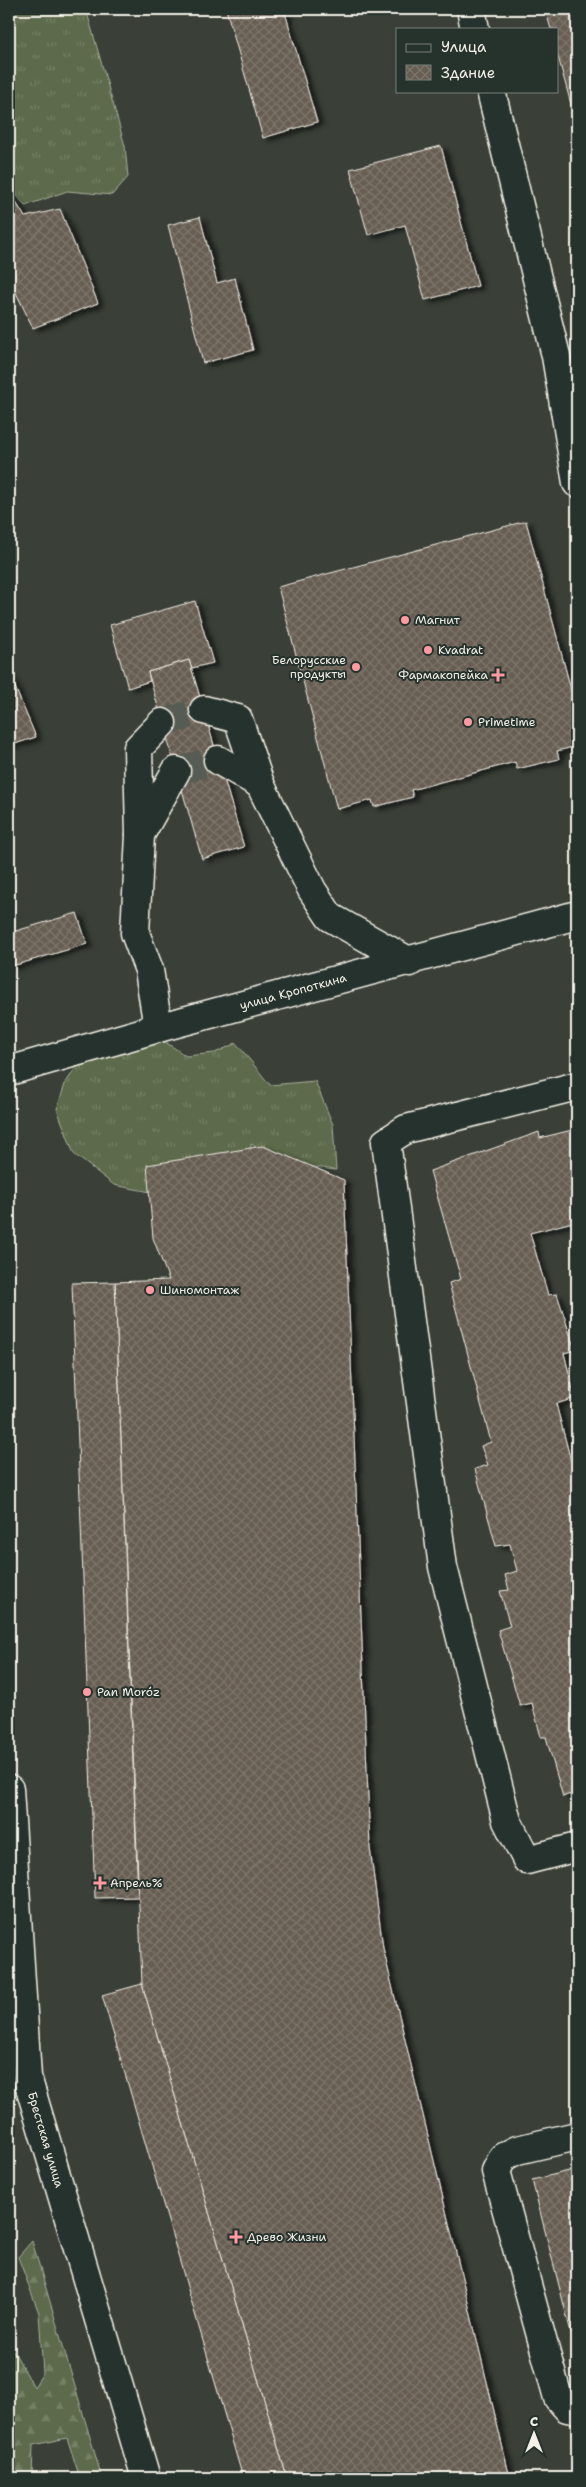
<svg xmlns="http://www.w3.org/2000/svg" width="586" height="2487" viewBox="0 0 586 2487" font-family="'Shantell Sans',sans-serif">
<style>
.grass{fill:url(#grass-tufts);stroke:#a8ae9a}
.forest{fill:url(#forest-firs);stroke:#a8ae9a}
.building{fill:url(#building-cross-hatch);stroke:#f4f1e8;filter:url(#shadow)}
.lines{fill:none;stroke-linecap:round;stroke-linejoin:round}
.minor-tunnel{stroke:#565b52;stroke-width:28;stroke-dasharray:28 14;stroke-linecap:butt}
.minor-casing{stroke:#f4f1e8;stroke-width:31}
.major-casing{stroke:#f4f1e8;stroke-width:31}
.minor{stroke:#26332d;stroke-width:28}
.major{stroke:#26332d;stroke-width:28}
.poi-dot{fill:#ff9aa2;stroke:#26332d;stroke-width:2}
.labels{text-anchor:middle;stroke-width:4;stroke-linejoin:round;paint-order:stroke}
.poi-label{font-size:12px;fill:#f4f1e8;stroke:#26332d;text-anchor:start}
.street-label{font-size:12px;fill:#f4f1e8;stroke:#26332d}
</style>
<defs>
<pattern id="grass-tufts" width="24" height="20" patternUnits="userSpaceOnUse" patternTransform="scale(1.25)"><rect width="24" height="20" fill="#5d6a4b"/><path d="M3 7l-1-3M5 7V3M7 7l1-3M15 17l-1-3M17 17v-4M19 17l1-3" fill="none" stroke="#758065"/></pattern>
<pattern id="forest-firs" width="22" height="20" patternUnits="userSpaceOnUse" patternTransform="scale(1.25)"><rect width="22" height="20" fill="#5d6a4b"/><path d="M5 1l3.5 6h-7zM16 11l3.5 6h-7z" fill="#758065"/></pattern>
<pattern id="building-cross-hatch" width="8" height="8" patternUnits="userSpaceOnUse" patternTransform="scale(1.25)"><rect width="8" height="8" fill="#675d52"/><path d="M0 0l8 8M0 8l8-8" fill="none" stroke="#7d756b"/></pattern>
<filter id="shadow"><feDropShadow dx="5.5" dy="3" stdDeviation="2.5" flood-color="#0009"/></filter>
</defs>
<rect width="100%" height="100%" fill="#3a4038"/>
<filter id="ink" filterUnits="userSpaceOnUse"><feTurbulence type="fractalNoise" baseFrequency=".02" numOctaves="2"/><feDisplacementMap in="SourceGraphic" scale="10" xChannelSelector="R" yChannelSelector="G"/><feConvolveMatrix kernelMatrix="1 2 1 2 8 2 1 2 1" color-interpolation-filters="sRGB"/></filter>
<g filter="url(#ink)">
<g class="grass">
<polygon points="9,9 86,9 125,146 128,177 112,195 67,191 25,206 9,185"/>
<polygon points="150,1040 164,1041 186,1056 215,1053 236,1043 270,1085 315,1081 333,1125 336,1170 285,1163 251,1144 249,1171 182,1198 114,1185 74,1154 57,1109 65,1084 80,1061"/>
</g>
<polygon class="forest" points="32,2241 102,2478 80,2478 67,2438 33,2445 32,2478 9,2478 9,2343 34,2387 43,2373 39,2313 18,2257"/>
<g class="building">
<polygon points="226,9 284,9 317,122 263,138"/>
<polygon points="545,9 577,9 577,126 557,53 557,29 551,29"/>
<polygon points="441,146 478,286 425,300 405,225 368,235 350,169"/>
<polygon points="9,191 25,217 60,209 98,303 33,328 9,278"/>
<polygon points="200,217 217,283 235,278 253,350 203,363 168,225"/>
<polygon points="526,521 577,712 577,746 557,751 559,759 517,769 515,762 411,790 413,797 374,807 372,800 337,809 278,587"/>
<polygon points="195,601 213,663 192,668 189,660 148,672 150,681 128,688 110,625"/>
<polygon points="189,660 244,847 202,859 148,672"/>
<polygon points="9,673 36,737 9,746"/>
<polygon points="77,913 87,944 9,967 9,933"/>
<polygon points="576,1129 577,1221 530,1233 548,1295 557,1294 575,1350 564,1353 575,1398 556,1404 577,1484 577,1822 570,1794 563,1797 546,1737 541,1737 532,1703 520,1706 498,1630 510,1626 500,1591 509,1590 505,1575 517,1571 510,1544 496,1546 475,1469 488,1465 481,1446 491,1442 449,1283 461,1279 430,1171 539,1132 540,1138"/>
<polygon points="263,1146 344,1180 370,1848 383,1948 510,2478 287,2478 142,1984 115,1282 169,1280 153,1238 147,1165"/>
<polygon points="115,1282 138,1897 95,1898 72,1283"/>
<polygon points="142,1984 287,2478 243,2478 102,1995"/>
<polygon points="577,2169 577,2356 532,2180"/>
</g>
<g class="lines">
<g class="minor-tunnel">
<polyline points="162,723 204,710"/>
<polyline points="176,771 218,760"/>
</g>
<g class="minor-casing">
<g id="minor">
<polyline points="471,9 475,29"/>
<polyline points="491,91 556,356 577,483"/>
<polyline points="204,710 238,719 260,784"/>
<polyline points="218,760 260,784 312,890 330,917 410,962"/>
<polyline points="140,834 138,748 162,723"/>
<polyline points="158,1028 149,970 135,933 140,835 176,771"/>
<polyline points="577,1086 406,1129 386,1142 443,1567 507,1821 527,1860 577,1847"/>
<path id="s1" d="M9 1789 27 2077 146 2478"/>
<polyline points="577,2136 517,2150 503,2157 496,2171 558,2398 567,2408 577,2409"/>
</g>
</g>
<g class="major-casing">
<g id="major">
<path id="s2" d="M9 1071 158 1028 577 915"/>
</g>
</g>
<use href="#minor" class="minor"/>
<use href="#major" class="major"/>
</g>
</g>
<g class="poi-dot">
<circle cx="405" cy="620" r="5"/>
<circle cx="428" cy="650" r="5"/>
<circle cx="356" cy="667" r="5"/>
<path d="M495.5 667.5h5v5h5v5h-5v5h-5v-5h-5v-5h5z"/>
<circle cx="468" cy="722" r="5"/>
<circle cx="150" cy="1290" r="5"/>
<circle cx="87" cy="1692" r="5"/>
<path d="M97.5 1875.5h5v5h5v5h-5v5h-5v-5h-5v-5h5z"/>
<path d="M233.5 2229.5h5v5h5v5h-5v5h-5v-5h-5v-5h5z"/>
</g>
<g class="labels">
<g class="poi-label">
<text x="415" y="624">Магнит</text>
<text x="438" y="654">Kvadrat</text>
<text x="346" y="664" text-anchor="end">Белорусские<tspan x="346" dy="14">продукты</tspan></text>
<text x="488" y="679" text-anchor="end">Фармакопейка</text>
<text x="478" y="726">Primetime</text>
<text x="160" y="1294">Шиномонтаж</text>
<text x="97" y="1696">Pan Moróz</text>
<text x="110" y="1887">Апрель%</text>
<text x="247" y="2241">Древо Жизни</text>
</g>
<g class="street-label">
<text dy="4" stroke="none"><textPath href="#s2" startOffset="295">улица Кропоткина</textPath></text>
<text dy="4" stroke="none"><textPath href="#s1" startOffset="354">Брестская улица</textPath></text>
</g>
</g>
<rect width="586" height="2487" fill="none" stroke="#26332d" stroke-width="30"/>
<rect x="15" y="15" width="556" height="2457" fill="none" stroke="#f4f1e8" stroke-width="2" filter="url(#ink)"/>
<rect x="396" y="28" width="162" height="65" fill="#26332d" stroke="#787f78"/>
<rect x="406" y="44" width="25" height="8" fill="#26332d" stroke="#787f78"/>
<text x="441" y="52" font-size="15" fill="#f4f1e8">Улица</text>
<rect x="406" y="65" width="25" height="15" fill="url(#building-cross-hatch)" stroke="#787f78"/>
<text x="441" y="78" font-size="15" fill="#f4f1e8">Здание</text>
<g transform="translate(534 2434)" stroke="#26332d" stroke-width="4" paint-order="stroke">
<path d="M0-4L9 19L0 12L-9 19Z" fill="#f4f1e8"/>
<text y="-8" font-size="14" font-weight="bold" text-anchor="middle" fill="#f4f1e8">С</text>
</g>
</svg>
